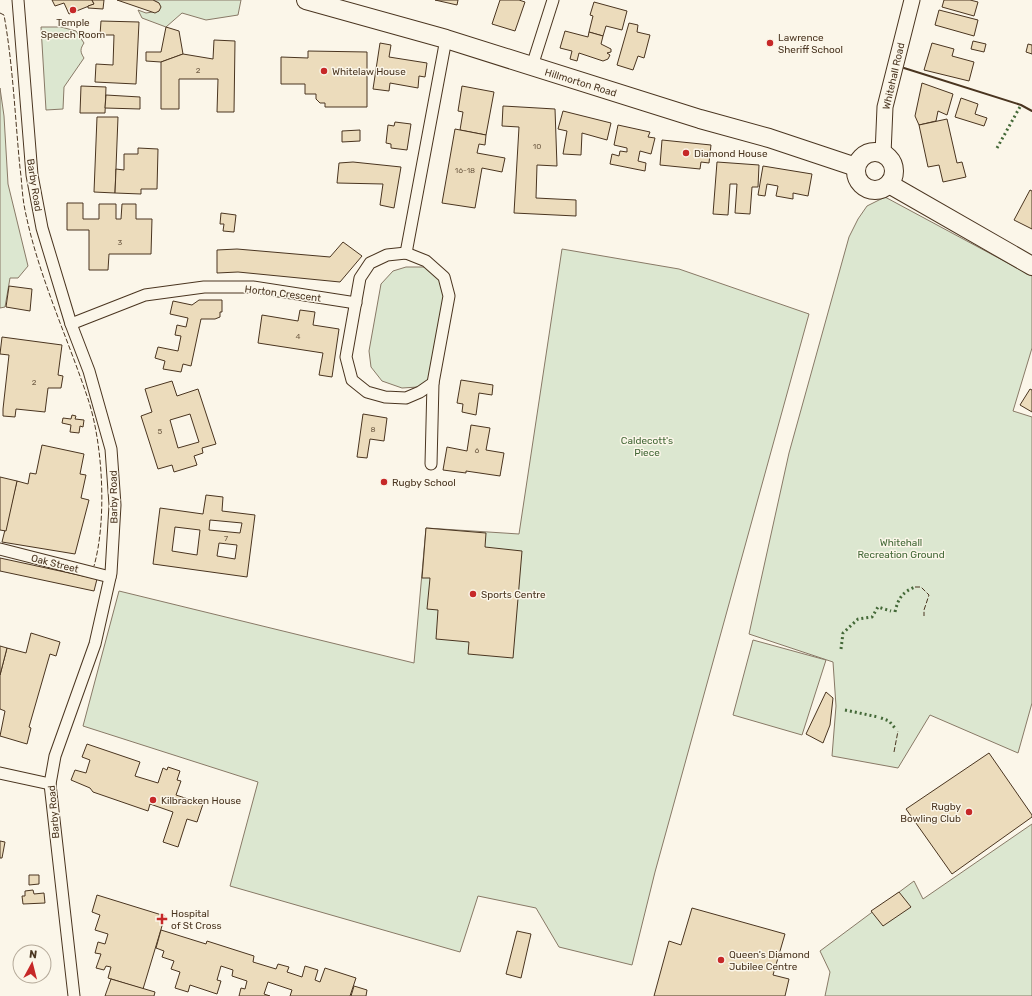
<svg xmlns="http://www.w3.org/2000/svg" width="1032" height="996" viewBox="0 0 1032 996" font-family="Rubik,sans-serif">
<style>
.green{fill:#dce7d0;stroke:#887966}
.building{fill:#ecdcbc;stroke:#4a3520;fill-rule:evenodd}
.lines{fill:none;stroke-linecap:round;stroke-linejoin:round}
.minor-casing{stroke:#4a3520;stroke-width:13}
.secondary-casing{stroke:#4a3520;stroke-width:17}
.trunk-casing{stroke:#4a3520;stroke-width:20}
.minor{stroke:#fbf6e9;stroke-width:11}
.secondary{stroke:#fbf6e9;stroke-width:15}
.trunk{stroke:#fbf6e9;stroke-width:18}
.hedge{stroke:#436837;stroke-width:3;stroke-dasharray:2 3;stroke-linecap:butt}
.fence{stroke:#4a3520;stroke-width:1;stroke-dasharray:5 2;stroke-linecap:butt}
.wall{stroke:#4a3520;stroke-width:2}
.poi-dot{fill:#c62828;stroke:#fbf6e9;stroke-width:1.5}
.labels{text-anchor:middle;stroke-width:3;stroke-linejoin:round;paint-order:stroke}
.number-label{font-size:8px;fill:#725f47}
.poi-label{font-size:10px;fill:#4a3520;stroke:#fbf6e9;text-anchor:start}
.street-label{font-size:10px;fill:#4a3520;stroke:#fbf6e9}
.park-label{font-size:10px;fill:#436837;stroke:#fbf6e9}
</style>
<rect width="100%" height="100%" fill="#fbf6e9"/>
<g class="green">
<polygon points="153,0 241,0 238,15 206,20 182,13 166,27 142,18 138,10 146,13 159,11 159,3"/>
<path d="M41 27H61L76 31 84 43C80 49 80 52 84 58L64 87 63 109 46 110Z"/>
<polygon points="0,88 4,116 8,184 28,266 18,278 10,278 5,307 0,308"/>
<polygon points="885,197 1032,276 1032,348 1013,411 1032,417 1032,703 1018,753 930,715 898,768 832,756 836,706 833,662 749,634 789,453 849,237 858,219 867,206"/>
<polygon points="562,249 679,269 809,314 655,872 632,965 559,947 536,908 478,896 460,952 230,886 258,782 83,726 119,591 414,663 426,528 519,534"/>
<polygon points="406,267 425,267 449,284 432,380 418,387 402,388 382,381 371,367 369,351 381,284 393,271"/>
<polygon points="753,640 826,660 802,735 733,715"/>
<polygon points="1032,824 1032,996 825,996 830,972 820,951 914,881 923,899"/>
</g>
<g class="building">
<polygon points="52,0 92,0 94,4 69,14 64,3 55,6"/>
<polygon points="92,0 104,0 103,9 88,8 88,6 94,4"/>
<polygon points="117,0 153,0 159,3 161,7 159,11 155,13"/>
<polygon points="435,0 458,0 457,5"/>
<polygon points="500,0 519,0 525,2 515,31 492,24"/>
<polygon points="944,0 970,0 978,2 974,16 942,7"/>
<polygon points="594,2 627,11 622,30 606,26 603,36 589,32 593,16 590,15"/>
<polygon points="939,10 978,20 974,36 935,25"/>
<polygon points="101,21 139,22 136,84 95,82 96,64 113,65 114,35 100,35"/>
<polygon points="629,23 638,25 637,32 650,35 644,58 638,56 633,70 617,65"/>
<polygon points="166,27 179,31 183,54 161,62 146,61 146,52 161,52"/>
<polygon points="565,31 588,37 589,32 603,36 601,44 611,49 611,52 607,53 610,55 608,59 603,61 579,53 577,61 570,59 572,51 560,48"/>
<polygon points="214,40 235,41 234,112 217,112 218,79 179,79 179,109 161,109 161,62 183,54 213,59"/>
<polygon points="973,41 986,44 984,52 971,49"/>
<polygon points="380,43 391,45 389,57 427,63 425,77 419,76 418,88 390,83 389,91 373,89"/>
<polygon points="932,43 954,49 952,56 974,62 969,81 924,70"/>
<polygon points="1028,44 1032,45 1032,54 1026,52"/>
<polygon points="308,51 367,52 367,107 325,107 325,103 320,103 316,99 316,94 305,94 305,84 281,84 281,57 308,58"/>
<polygon points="922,83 953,94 947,115 938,111 936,121 919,125 915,116"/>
<polygon points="81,86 106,87 105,113 80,113"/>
<polygon points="462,86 494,92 486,135 460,130 463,112 458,111"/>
<polygon points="106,95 140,97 140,109 105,108"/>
<polygon points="961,98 978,104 975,114 987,118 984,126 955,117"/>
<polygon points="503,106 555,109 557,166 537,165 536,198 576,200 576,216 514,213 519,127 502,126"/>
<polygon points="563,111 611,123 607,140 582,133 581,155 563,154 567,131 558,129"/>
<polygon points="97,117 118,117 115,193 94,192"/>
<polygon points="947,119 957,163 962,162 966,177 943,182 939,165 928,167 919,125"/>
<polygon points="395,122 411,124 407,150 391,148 391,144 386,143 388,125 394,126"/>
<polygon points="618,125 650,132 648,137 655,138 651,154 640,151 638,161 646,163 645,171 610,164 612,154 619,156 620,151 627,152 627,148 614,145"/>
<polygon points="455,129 486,135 485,145 479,144 477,153 505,158 502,172 482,168 475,208 442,203"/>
<polygon points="360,130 360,141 342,142 342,131"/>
<polygon points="662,140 711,145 709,163 701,162 700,169 660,165"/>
<polygon points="138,148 158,149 157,189 141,189 141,194 115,193 116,169 124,170 124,154 138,154"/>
<polygon points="353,162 401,167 394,208 380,205 383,184 337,183 339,163"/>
<polygon points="717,162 759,165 758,187 752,187 750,214 735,213 737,184 730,184 728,215 713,214"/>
<polygon points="763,166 812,174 808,196 793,193 793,199 776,196 778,186 767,184 765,196 758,195"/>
<polygon points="1030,190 1032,191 1032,229 1014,220"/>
<polygon points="67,203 83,203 83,219 99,219 99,204 116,204 116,219 121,219 122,204 136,204 136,219 152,219 151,254 109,254 108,270 89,270 89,230 67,230"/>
<polygon points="221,213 236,215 234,232 223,231 224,224 220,224"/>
<polygon points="343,242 362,256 340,282 238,272 217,273 217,250 237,249 330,257"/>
<polygon points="9,286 32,289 30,311 6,307"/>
<polygon points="199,300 222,300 222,312 220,312 220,317 215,319 201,319 191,366 183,364 181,372 163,369 165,361 155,358 158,347 178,351 181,336 175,335 177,325 186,327 188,318 170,314 173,301 192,305"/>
<polygon points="300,310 315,312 313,325 339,329 332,377 319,375 323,353 258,343 262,315 298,321"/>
<polygon points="2,337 62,345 58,375 63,376 61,388 48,388 45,412 16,409 15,417 3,416 3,409 9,355 0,354"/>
<polygon points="461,380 493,385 492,395 479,393 476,415 462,412 463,404 457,403"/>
<path d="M172 381 177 396 198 389 216 444 202 448 203 453 194 456 197 465 174 472 172 465 158 469 141 416 152 412 145 389ZM190 414 199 442 178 448 170 420Z"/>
<polygon points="1030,389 1032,390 1032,412 1020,405"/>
<polygon points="363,414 387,418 384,441 370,439 367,458 357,457"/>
<polygon points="72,415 76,416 75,419 84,420 83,427 80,426 79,433 70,432 71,425 62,423 63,418 71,419"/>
<polygon points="471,425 490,428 486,450 504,453 500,476 466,471 466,473 443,470 447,447 467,451"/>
<polygon points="42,445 84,454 80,474 86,475 81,498 89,500 75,554 2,542 17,481 28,484 30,473 36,474"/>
<polygon points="0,477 17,481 6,531 0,530"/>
<path d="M206 495 223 497 222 511 255 515 247 577 153 564 160 508 203 514ZM210 520 242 523 240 533 209 530ZM175 527 200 530 197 555 172 551ZM219 543 237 545 235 559 217 556Z"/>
<polygon points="426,528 486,533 485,547 522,551 513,658 468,654 469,642 436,639 438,610 427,609 430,578 422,578"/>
<polygon points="0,558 97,579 94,591 0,571"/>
<polygon points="31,633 60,642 56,656 50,654 29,727 31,728 27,744 0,736 5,711 0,709 0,675 7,648 26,653"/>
<polygon points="0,646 7,648 0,675"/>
<polygon points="826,692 833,698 830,725 823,743 806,734"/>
<polygon points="87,744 140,762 135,776 158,783 163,768 167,770 168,767 180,771 177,780 181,781 176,795 203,804 197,822 187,819 178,847 163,842 173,812 150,804 148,811 93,792 90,788 71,780 75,770 86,773 90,760 82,757"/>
<polygon points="989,753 1032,815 1032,817 952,874 906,809"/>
<polygon points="0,841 5,842 2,858 0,858"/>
<polygon points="29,875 39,875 39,884 29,885"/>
<polygon points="33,890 34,894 44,893 45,903 23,904 22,896 25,896 25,891"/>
<polygon points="899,892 911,907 883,926 871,911"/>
<polygon points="97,895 165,916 143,989 108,978 111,967 106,966 104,970 96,968 101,954 95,953 98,942 105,944 108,934 95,930 100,915 92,912"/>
<polygon points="692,908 785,934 773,975 789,979 785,996 654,996 669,941 681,945"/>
<polygon points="161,930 206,944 207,941 254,956 253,962 276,969 278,964 289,967 287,972 302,977 305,966 318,970 315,980 320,982 325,968 356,978 350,996 290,996 292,990 268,982 264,994 270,996 239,996 241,988 245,989 247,981 232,976 233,970 221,966 217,980 221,981 217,994 190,985 188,992 175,988 180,972 171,969 174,961 162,957 164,951 156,948"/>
<polygon points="517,931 531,934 521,978 506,974"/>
<polygon points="111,979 155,992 154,996 105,996"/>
<polygon points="354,986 367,990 366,996 351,996"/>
</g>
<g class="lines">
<g class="minor-casing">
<g id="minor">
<polyline points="18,0 32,175 42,228 71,324 89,371 111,449 115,505 111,573 95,644 55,756 50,784 74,996"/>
<polyline points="532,66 553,0"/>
<polygon points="406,253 426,261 444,277 449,296 433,383 420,392 406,398 385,397 367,392 352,380 346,357 360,278 370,263 387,255"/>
<polyline points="406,253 446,39"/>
<polyline points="71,324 145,295 204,287 253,287 356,303"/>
<polyline points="431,464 433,383"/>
<polyline points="0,549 110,577"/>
<polyline points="0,773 50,784"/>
</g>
</g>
<g class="secondary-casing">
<polyline id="secondary" points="883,154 885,107 912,0"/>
</g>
<g class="trunk-casing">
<g id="trunk">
<polyline points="306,0 446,39 700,119 769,138 856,167"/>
<circle cx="875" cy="171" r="19"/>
<polyline points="889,184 1032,266"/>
</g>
</g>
<use href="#minor" class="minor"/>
<use href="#secondary" class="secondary"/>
<use href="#trunk" class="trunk"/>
<g class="hedge">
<polyline points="997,148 1021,105"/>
<path d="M895 612C898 599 902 592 915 587"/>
<polyline points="841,649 843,633 858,619 872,617 878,607 891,611"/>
<polyline points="845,710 878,717"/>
<polyline points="881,718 889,721 895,728"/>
</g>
<g class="fence">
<path d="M0 13 4 15C13 65 15 117 20 168 22 182 22 196 25 210 38 275 67 336 88 399 103 444 107 520 94 566"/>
<polyline points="915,587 921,587 929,595 924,610 924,616"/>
<polyline points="894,752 898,731"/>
</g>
<polyline class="wall" points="904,68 1021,105 1032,111"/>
</g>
<g class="poi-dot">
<circle cx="73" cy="10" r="4"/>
<circle cx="770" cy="43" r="4"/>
<circle cx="324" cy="71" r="4"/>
<circle cx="686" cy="153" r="4"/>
<circle cx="384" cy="482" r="4"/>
<circle cx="473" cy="594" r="4"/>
<circle cx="153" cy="800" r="4"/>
<circle cx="969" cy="812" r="4"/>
<path d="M160 913h4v4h4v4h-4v4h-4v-4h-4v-4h4z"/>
<circle cx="721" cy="960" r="4"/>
</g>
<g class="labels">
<g class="number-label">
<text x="198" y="73">2</text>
<text x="537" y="149">10</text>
<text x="465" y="173">16-18</text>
<text x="120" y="245">3</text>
<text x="298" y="339">4</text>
<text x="34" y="385">2</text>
<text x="373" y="432">8</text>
<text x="160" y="434">5</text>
<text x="477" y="453">6</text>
<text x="226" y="541">7</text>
</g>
<g class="poi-label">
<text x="73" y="26" text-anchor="middle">Temple<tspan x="73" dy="12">Speech Room</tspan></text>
<text x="778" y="41">Lawrence<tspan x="778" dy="12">Sheriff School</tspan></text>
<text x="332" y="75">Whitelaw House</text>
<text x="694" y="157">Diamond House</text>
<text x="392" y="486">Rugby School</text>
<text x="481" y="598">Sports Centre</text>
<text x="161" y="804">Kilbracken House</text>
<text x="961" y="810" text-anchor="end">Rugby<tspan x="961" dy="12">Bowling Club</tspan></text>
<text x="171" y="917">Hospital<tspan x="171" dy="12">of St Cross</tspan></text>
<text x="729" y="958">Queen's Diamond<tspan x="729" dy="12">Jubilee Centre</tspan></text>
</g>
<g class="street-label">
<text transform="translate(893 76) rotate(-77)" y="4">Whitehall Road</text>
<text transform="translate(581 82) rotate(17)" y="4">Hillmorton Road</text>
<text transform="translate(35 185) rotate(81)" y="4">Barby Road</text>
<text transform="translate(283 293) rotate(7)" y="4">Horton Crescent</text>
<text transform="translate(113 497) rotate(-91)" y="4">Barby Road</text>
<text transform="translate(55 563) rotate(14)" y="4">Oak Street</text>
<text transform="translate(53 812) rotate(-95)" y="4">Barby Road</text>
</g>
<g class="park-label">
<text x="647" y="444">Caldecott's<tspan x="647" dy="12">Piece</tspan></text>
<text x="901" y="546">Whitehall<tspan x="901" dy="12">Recreation Ground</tspan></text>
</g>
</g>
<g transform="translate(32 964) rotate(7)"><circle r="19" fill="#fbf6e9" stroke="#b4a999"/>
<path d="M0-3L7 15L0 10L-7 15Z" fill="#c62828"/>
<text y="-6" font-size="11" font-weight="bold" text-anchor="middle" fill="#4a3520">N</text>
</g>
</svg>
